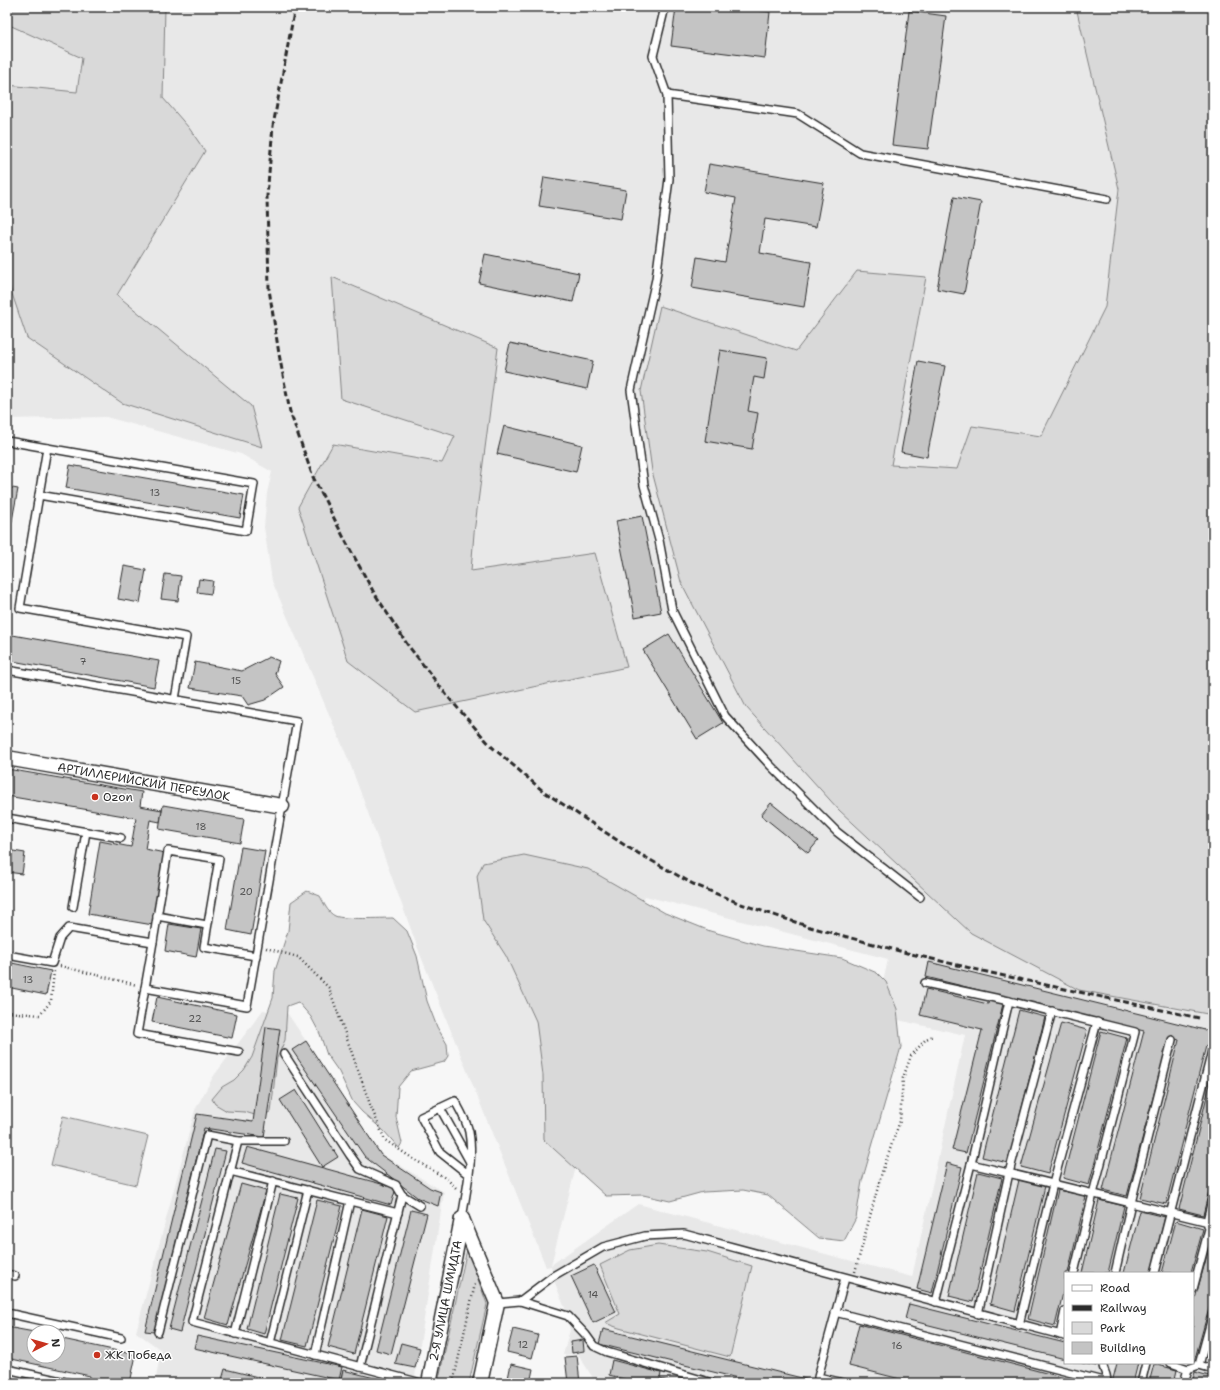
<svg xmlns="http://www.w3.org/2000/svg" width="1220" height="1390" viewBox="0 0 1220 1390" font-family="'Shantell Sans',sans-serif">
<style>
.built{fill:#e8e8e8;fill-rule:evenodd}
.green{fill:#d9d9d9;stroke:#828282}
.building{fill:#c4c4c4;stroke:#2b2b2b}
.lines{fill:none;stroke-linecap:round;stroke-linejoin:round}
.lane-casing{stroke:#2b2b2b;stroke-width:10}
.street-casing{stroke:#2b2b2b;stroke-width:17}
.path{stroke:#2b2b2b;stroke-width:2.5;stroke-dasharray:1 3;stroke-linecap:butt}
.lane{stroke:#fff;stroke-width:7}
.street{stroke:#fff;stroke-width:14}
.rail{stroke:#2b2b2b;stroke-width:3;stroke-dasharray:6 3;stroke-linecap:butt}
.poi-dot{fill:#c8321e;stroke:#fff;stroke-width:1.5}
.labels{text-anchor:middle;stroke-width:3;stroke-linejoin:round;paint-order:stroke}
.number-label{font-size:10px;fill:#515151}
.street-label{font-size:12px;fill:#2b2b2b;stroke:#fff}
.poi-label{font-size:12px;fill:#2b2b2b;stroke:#fff;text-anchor:start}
</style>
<rect width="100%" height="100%" fill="#f7f7f7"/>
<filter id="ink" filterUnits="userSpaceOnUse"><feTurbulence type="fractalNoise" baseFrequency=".025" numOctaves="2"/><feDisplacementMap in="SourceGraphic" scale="8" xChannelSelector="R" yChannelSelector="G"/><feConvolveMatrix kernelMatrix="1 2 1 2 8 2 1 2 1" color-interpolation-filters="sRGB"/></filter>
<g filter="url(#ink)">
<g class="built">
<path d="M7 7H1186L1213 69V1383H596L578 1354 563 1355 570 1330 568 1316 555 1283 551 1266 546 1267 420 954 349 761 272 581 264 527 267 493 272 472 241 454 106 417 7 419ZM645 896 888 959 876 1015 965 1035 912 1277 638 1204 551 1265ZM1065 1273H1193V1363H1065Z"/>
<polygon points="263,1010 288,1014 381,1154 444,1192 414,1383 155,1383 161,1350 136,1332 195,1110 213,1077"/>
</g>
<g class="green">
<polygon points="7,7 165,7 163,98 189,128 205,151 117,295 251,406 262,447 122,403 27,338 7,279 7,85 77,92 82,58 7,24"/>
<polygon points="1076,7 1213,7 1213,1015 1079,990 971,933 839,810 746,707 681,582 652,471 641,391 660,306 796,351 857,271 926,277 891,465 957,469 972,426 1041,436 1105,307 1119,189"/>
<polygon points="332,277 498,348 474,533 471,571 595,553 627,667 415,712 348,661 298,507 333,444 442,463 455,436 341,399"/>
<polygon points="524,855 588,869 665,913 710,931 763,946 842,958 877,973 886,982 897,1009 901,1047 862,1181 856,1218 844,1241 819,1238 768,1195 743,1190 703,1192 670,1201 643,1195 606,1196 544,1140 543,1075 536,1021 506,956 483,920 477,876 483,863"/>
<path d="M307 891 320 896C324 903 327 912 335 916 344 920 382 918 393 918L407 931 417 956 427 1001 437 1027 447 1044 448 1056 444 1062 411 1071 398 1087 396 1117 402 1143 399 1148 384 1131 362 1112 353 1102 339 1072 327 1055 320 1034 311 1017 298 1002 287 1006 285 1040 277 1058 271 1112 258 1116 245 1112 227 1111 215 1104 212 1099 222 1087 234 1080 244 1070 252 1057 273 998 275 971 288 931 291 902Z"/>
<polygon points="63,1116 148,1136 136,1185 51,1165"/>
<polygon points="658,1245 707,1252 752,1266 730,1357 619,1328 605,1323 620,1314 600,1265 630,1250"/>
<polygon points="467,1249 487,1304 469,1383 438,1383"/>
</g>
<g class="building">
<polygon points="676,7 732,7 770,12 765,58 671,46"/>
<polygon points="909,11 946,16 928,149 892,145"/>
<polygon points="709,164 824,183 816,227 765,219 760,253 811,262 804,307 692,288 697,257 725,262 736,198 704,192"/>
<polygon points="544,177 626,190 621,219 539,206"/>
<polygon points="954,197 981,202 964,294 937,289"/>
<polygon points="485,254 579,273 573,302 479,283"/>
<polygon points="510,343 593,361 587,389 504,371"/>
<polygon points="720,350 767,358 764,379 754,377 748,411 758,413 752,449 705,441"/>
<polygon points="918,361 945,366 927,457 901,452"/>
<polygon points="504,426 582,445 576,472 497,454"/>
<polygon points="70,465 244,495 240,518 66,488"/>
<polygon points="7,487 18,489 7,547"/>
<polygon points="642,516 661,612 635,617 616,521"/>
<polygon points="124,566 146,570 140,603 118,599"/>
<polygon points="165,574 181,576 178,601 161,599"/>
<polygon points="199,579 213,581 211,594 197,592"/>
<polygon points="7,634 159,661 154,687 7,660"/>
<polygon points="669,634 723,723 697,739 643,650"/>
<polygon points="269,657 279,661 275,674 284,687 265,700 248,705 242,696 190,688 195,662 242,671"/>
<polygon points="7,769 142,792 140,806 162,810 160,822 150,820 145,849 165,853 153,925 88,914 100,841 131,847 136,818 7,796"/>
<polygon points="771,803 818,841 808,853 761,815"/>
<polygon points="163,805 244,819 240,843 159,829"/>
<polygon points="241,847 265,851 251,935 227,930"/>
<polygon points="7,850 25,853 22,874 7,872"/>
<polygon points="169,924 201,929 196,957 165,951"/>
<polygon points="7,962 51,971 46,995 7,987"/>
<polygon points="929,962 1213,1032 1213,1048 1206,1046 1166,1204 1140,1198 1179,1040 1169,1037 1127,1196 1103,1190 1144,1031 926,977"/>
<polygon points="926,989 988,1004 989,1000 1003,1004 966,1153 952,1150 982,1030 920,1015"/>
<polygon points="157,997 237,1014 232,1038 152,1022"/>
<polygon points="1019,1010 1045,1017 1008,1163 982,1157"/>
<polygon points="1061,1023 1087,1030 1048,1174 1021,1167"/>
<polygon points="266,1027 280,1029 264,1137 204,1128 154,1332 145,1331 197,1114 253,1122"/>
<polygon points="1101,1031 1127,1038 1089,1185 1063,1178"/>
<polygon points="306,1041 381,1155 430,1188 441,1192 438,1206 418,1198 365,1157 292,1050"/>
<polygon points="1213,1072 1213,1174 1203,1215 1179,1209"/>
<polygon points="296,1090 338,1157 322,1167 280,1100"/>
<polygon points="247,1147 396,1188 391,1205 242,1163"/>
<polygon points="215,1149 226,1151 180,1332 169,1329"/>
<polygon points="947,1163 962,1167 932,1293 917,1289"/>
<polygon points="978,1172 1002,1178 973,1302 949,1296"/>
<polygon points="1019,1180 1045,1186 1015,1311 990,1304"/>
<polygon points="241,1184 266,1191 228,1325 204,1318"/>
<polygon points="1058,1190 1086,1196 1068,1273 1065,1273 1065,1285 1055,1326 1028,1319"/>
<polygon points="280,1194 298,1198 264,1334 247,1329"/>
<polygon points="317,1200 342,1206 307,1346 282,1340"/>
<polygon points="1099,1200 1124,1206 1108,1273 1082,1273"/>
<polygon points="362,1209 388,1216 354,1354 328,1347"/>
<polygon points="411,1210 427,1214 391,1354 376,1350"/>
<polygon points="1140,1211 1165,1217 1151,1273 1124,1273"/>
<polygon points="1176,1221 1203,1229 1191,1273 1162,1273"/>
<polygon points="1213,1234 1213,1294 1194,1362 1193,1361 1193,1306"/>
<polygon points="594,1265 616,1312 593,1323 571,1276"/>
<polygon points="909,1304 1065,1343 1065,1359 905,1319"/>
<polygon points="859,1324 1084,1383 916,1383 849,1366"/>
<polygon points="7,1327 34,1332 34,1356 58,1356 58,1338 136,1355 130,1383 88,1383 90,1376 7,1358"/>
<polygon points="513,1329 538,1335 532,1358 507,1352"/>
<polygon points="603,1329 822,1383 758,1383 599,1344"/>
<polygon points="197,1336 342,1367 339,1380 194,1348"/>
<polygon points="1213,1336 1213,1357 1208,1356"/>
<polygon points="583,1340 584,1351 572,1353 571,1342"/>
<polygon points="401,1343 420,1348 415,1368 395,1364"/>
<polygon points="577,1356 580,1383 568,1383 565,1357"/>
<polygon points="612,1360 661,1373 660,1379 677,1383 639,1383 609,1375"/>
<polygon points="1082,1363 1097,1363 1096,1366"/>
<polygon points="1117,1363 1138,1363 1133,1383 1112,1383"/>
<polygon points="511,1364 533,1369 530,1383 507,1383"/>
<polygon points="1154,1364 1177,1370 1174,1383 1149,1383"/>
<polygon points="225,1369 262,1378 261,1383 221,1383"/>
<polygon points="343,1370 394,1383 340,1383"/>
<polygon points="1195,1372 1213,1377 1213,1383 1192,1383"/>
</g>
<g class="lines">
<g class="lane-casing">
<g id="lane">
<polyline points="665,7 653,56 667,95 669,179 656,279 631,390 644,485 659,540 672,610 725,716 770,765 837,832 920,897"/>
<polyline points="667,95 798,114 860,153 1107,199"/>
<polyline points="7,441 254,484 246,531 39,495 20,608 186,637 175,699"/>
<polyline points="39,495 47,448"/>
<polyline points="7,670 297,721 247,1006 145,988"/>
<polyline points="7,818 121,838"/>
<polyline points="73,907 86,832"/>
<polyline points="157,916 207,925"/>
<polyline points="153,942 168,851 219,859 204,947 256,956"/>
<polyline points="7,955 52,963 60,938 69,928 153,942 137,1034 239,1052"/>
<polyline points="925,983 1009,1001 1135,1032 1093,1194 1074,1273"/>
<polyline points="284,1054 350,1155 360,1169 396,1185 402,1195 420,1206"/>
<polyline points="440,1108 470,1162"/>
<polyline points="284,1141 238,1141 192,1322 421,1383"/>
<polyline points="971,1164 1213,1223"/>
<polyline points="230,1171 398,1213"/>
<path d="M462 1219C466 1191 474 1160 469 1132 467 1122 460 1110 455 1101L421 1117 440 1152 469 1175"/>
<polyline points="1115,1273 1131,1203 1172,1040"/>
<polyline points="1155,1273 1212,1051"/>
<polyline points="7,1274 15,1276"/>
<polyline points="1193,1289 1209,1229 1207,1221 1213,1196"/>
<polyline points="520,1301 568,1316 586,1335 594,1346 607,1352 712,1383"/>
<polyline points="936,1302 971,1164 1009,1001"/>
<polyline points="497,1303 520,1301 553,1276 603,1247 645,1236 684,1234 1065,1336"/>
<polyline points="835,1312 1107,1382"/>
<polyline points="7,1313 121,1338"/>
<polyline points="978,1314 1009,1173 1052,1011"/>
<polyline points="1019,1325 1053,1184 1097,1022"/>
<polyline points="158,1332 207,1135 238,1141"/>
<polyline points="235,1334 273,1181"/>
<polyline points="1060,1335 1065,1311"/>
<polyline points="270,1343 308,1190"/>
<polyline points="315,1355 350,1201"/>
<path d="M1103 1363C1102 1371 1109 1374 1106 1383"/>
<polyline points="1171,1363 1188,1369 1199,1365 1213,1369"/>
<polyline points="1199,1365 1213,1314"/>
<polyline points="360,1367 402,1195"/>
<polyline points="7,1369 70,1383"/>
<polyline points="844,1383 818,1377 845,1278"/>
<polyline points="1141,1383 1146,1363"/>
<polyline points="1184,1383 1188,1369"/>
</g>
</g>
<g class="street-casing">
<g id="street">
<path id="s1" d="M7 758 282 806"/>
<polyline points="462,1219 497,1303 480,1383"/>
<path id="s2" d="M429 1383 462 1219"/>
</g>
</g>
<g class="path">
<polyline points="266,948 298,957 329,988 371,1107 385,1140 412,1158 447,1179 457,1189"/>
<polyline points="60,966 137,985"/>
<polyline points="7,1012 40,1015 51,1001 54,971"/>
<polyline points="855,1272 882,1172 900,1121 903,1078 911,1056 926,1039 933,1036"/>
<polyline points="453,1383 475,1284"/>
</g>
<use href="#lane" class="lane"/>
<use href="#street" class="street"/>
<polyline class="rail" points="295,7 273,126 267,196 269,289 279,354 290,412 313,477 345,540 373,591 407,644 448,697 492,747 543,791 629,848 693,884 741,904 810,927 907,953 991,973 1199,1018"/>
</g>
</g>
<g class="poi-dot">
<circle cx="95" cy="797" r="4"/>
<circle cx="97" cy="1355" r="4"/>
</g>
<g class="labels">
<g class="number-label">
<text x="155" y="496">13</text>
<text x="83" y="665">7</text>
<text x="236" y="684">15</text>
<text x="201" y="830">18</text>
<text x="246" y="895">20</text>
<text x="28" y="983">13</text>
<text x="195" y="1022">22</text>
<text x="593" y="1298">14</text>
<text x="523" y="1348">12</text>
<text x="897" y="1349">16</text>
</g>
<g class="street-label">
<text dy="4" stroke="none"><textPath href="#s1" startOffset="139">АРТИЛЛЕРИЙСКИЙ ПЕРЕУЛОК</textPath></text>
<text dy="4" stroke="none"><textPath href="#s2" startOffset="84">2-Я УЛИЦА ШМИДТА</textPath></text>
</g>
<g class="poi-label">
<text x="103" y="801">Ozon</text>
<text x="105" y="1359">ЖК Победа</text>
</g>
</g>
<rect width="1220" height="1390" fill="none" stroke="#fff" stroke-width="24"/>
<rect x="12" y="12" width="1196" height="1366" fill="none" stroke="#2b2b2b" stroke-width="1.5" filter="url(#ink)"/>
<rect x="1064" y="1272" width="130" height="92" fill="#ffffff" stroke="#aaaaaa"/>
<rect x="1072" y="1285" width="20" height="6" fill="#ffffff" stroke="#aaaaaa"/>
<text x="1100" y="1292" font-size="12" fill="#2b2b2b">Road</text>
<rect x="1072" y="1305" width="20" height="6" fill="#2b2b2b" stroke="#aaaaaa"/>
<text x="1100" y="1312" font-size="12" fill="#2b2b2b">Railway</text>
<rect x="1072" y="1322" width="20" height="12" fill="#d9d9d9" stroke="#aaaaaa"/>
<text x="1100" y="1332" font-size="12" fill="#2b2b2b">Park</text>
<rect x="1072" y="1342" width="20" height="12" fill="#c4c4c4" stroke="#aaaaaa"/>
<text x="1100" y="1352" font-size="12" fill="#2b2b2b">Building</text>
<g transform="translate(46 1344) rotate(84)"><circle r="19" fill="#ffffff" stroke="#aaaaaa"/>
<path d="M0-3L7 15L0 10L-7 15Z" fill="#c8321e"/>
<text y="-6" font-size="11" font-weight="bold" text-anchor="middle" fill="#2b2b2b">N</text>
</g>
</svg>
